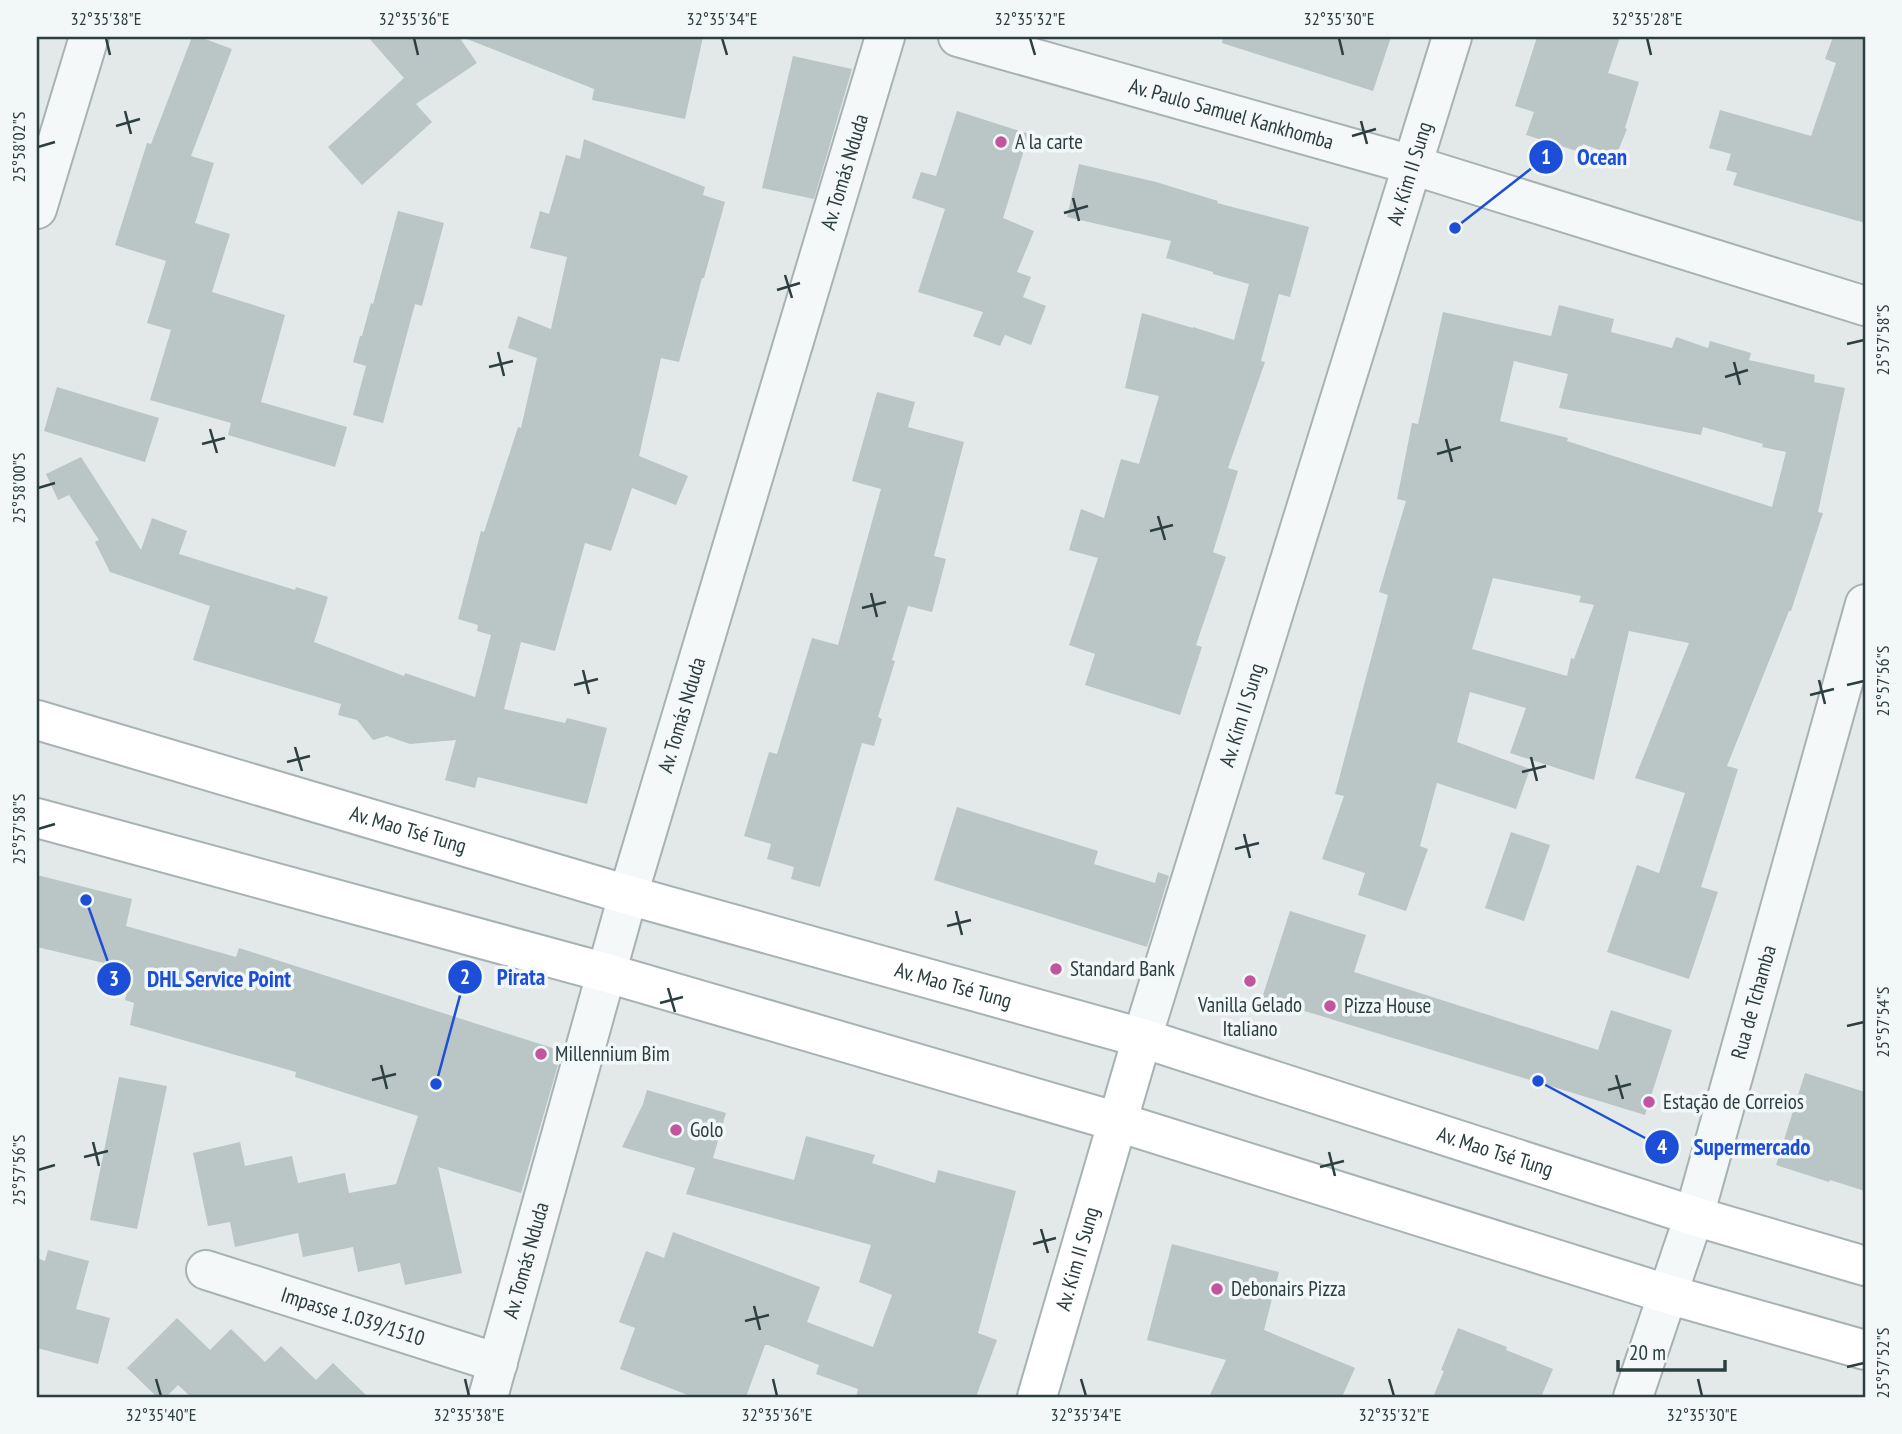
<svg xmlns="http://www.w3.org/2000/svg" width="1902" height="1434" viewBox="0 0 1902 1434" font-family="'PT Sans Narrow',sans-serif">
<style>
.building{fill:#bac5c6;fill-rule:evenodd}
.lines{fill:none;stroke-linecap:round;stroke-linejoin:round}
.street-casing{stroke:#a8b2b3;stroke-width:42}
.secondary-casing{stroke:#a8b2b3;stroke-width:42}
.street{stroke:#f5f8f8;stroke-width:38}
.secondary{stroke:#fff;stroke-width:38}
.ticks{fill:none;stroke:#2c3e40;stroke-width:2.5}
.poi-dot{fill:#c1569f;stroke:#f2f7f7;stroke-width:2.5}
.labels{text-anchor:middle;stroke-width:7;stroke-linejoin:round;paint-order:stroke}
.street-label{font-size:21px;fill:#2c3e40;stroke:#f2f7f7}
.poi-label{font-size:21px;fill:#2c3e40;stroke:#f2f7f7;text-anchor:start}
.leader{fill:none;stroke:#1d4ed8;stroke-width:2.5}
.callout-dot{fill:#1d4ed8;stroke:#f2f7f7;stroke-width:2.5}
.mark-label{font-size:21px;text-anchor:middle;font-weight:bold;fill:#fff}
.callout-label{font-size:23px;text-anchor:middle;font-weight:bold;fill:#1d4ed8;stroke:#f2f7f7;stroke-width:7;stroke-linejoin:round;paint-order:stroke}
.neatline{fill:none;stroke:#2c3e40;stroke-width:2.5}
.ticks-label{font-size:18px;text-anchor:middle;fill:#2c3e40}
</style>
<rect width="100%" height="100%" fill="#e3e9e9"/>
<g class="building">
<polygon points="192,37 200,37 232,49 191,156 214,163 195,223 230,234 212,292 285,315 261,402 347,427 335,467 228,435 231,423 150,400 171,330 147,323 166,261 115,245 147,143 151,144"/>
<polygon points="368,37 459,37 477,63 416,104 432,122 362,185 328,147 404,78"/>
<polygon points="467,37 703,37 685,119 592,100 594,89 467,39"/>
<polygon points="1223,37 1391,37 1373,91 1222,43"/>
<polygon points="1537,37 1620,37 1608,73 1639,82 1625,128 1627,129 1616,156 1583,144 1580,152 1526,135 1534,112 1515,106"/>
<polygon points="1833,37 1865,37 1865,223 1733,185 1737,173 1726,170 1731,154 1709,148 1720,110 1811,136 1836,63 1825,59"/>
<polygon points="793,56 852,69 814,199 762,188"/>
<polygon points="957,111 1029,134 1003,218 1034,231 1017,272 1031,277 1023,297 1046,306 1031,345 1005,335 1000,346 973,336 983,312 918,292 945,209 912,198 921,172 936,176"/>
<polygon points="584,139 705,187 703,195 725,202 704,278 702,278 679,362 661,358 639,456 688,476 676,505 632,488 611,551 585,543 555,651 521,642 504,709 565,723 567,718 607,728 587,804 478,777 475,788 445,780 456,740 410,744 387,736 373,740 357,720 338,715 341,704 193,660 210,606 110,572 95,542 99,540 69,495 58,500 46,474 81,457 141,550 152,518 187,531 179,554 295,590 296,587 328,597 314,642 404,676 405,673 475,697 491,635 477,631 478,625 458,619 481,531 484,532 518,427 521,428 537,358 508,348 518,316 551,329 567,257 530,248 540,211 549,214 566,155 580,159"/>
<polygon points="1079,164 1156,182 1218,201 1217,203 1309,227 1290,297 1279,294 1261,361 1265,362 1228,468 1238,471 1213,552 1226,557 1196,645 1202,647 1180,715 1085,685 1095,654 1069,645 1098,558 1069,550 1081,509 1104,518 1121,459 1139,464 1159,396 1125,388 1142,313 1193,328 1193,327 1234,340 1249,284 1213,274 1213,272 1166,258 1171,241 1067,217"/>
<polygon points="398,211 444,223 422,306 415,304 383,423 353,415 366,366 353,362 360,336 362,336 371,303 373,304"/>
<path d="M1559 305 1614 319 1611 332 1672 348 1676 337 1708 348 1710 341 1751 353 1749 360 1815 375 1814 382 1845 388 1818 512 1823 513 1791 611H1789L1727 766 1738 769 1701 887 1718 892 1689 979 1607 952 1637 865 1659 873 1685 793 1635 778 1689 643 1629 631 1594 780 1510 753 1526 708 1470 692 1457 742 1530 769 1516 809 1437 783 1420 846 1428 849 1406 911 1358 895 1365 873 1322 859 1344 796 1335 794 1388 595 1379 592 1406 501 1397 499 1412 423 1418 424 1443 312 1551 336ZM1514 361 1568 374 1559 408 1701 435 1703 427 1763 444 1762 447 1786 452 1772 507 1567 441 1568 438 1500 421ZM1493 578 1581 596 1579 602 1594 605 1574 659 1571 658 1567 676 1472 649Z"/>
<polygon points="57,387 159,418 145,462 44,431"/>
<polygon points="877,392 915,402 908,427 964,442 934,556 946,559 932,612 908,606 892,660 895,661 878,717 882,719 874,746 862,743 820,887 791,879 794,867 767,859 771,844 744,836 769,752 777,754 812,638 838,645 881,489 852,481"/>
<polygon points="957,807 1098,851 1094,864 1155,883 1158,872 1169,876 1147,947 934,880"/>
<polygon points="1511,832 1550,845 1524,921 1485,908"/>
<polygon points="37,875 132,899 126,926 236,957 239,948 562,1051 521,1193 438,1167 462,1273 405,1285 400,1263 358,1272 353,1247 303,1257 298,1233 235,1247 230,1222 208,1226 193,1153 240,1142 245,1166 292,1156 298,1183 345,1173 349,1193 396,1184 418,1116 295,1077 296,1072 130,1025 134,1003 125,1000 133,970 37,947"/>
<polygon points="1290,911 1366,935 1354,972 1598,1050 1611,1010 1672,1030 1645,1115 1262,998"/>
<polygon points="1805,1073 1865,1092 1865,1191 1830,1180 1829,1182 1776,1165"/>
<polygon points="119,1077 167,1086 137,1229 90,1220"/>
<polygon points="647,1090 726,1113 713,1158 794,1180 806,1136 875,1155 872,1163 935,1183 938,1170 1016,1191 978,1333 997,1340 976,1397 856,1397 858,1389 816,1374 819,1365 768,1345 765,1345 746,1397 693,1397 620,1369 635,1328 619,1322 646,1251 664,1258 673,1232 820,1287 807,1322 873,1347 892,1295 859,1282 871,1245 686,1194 695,1168 622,1147 643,1104"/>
<polygon points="1172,1244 1279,1272 1264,1330 1355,1368 1342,1397 1209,1397 1226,1360 1147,1340"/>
<polygon points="48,1250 89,1261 76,1309 110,1318 98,1364 37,1348 37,1258 45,1261"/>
<polygon points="177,1318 210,1350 231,1329 265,1362 281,1346 316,1380 333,1363 368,1397 191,1397 178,1385 166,1397 157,1397 127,1368"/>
<polygon points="1458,1328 1507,1347 1506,1350 1553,1369 1541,1397 1433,1397 1444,1371 1441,1370"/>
</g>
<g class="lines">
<g class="street-casing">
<g id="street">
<path id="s1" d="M958 37 1412 165 1865 306"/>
<polyline points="37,209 89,37"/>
<path id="s2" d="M1142 1038 1452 37"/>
<path id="s3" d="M206 1270 498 1363"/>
<path id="s4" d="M488 1397 628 895 885 37"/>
<path id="s5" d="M1633 1397 1694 1216 1865 604"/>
</g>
</g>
<g class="secondary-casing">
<g id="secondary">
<path id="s6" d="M37 720 628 895 1142 1038 1694 1216 1865 1266"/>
<polyline points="37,818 607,973 1118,1122 1667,1294 1865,1350"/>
<path id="s7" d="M1037 1397 1142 1038"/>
</g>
</g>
<use href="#street" class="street"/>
<use href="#secondary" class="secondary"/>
</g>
<path class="ticks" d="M106 38 110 55M414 38 418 55M722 38 727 55M1030 38 1035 55M1339 38 1343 55M1647 38 1651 55M125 111 131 134M1361 121 1367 144M116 126 140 119M1352 136 1376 129M38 147 55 142M1073 198 1079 221M1064 213 1088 206M785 275 792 298M777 290 800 283M1847 344 1864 340M498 352 504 376M1734 362 1740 385M489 367 513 361M1725 377 1748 370M210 429 217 453M1446 439 1452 462M202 444 225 438M1437 454 1461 447M38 488 55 483M1158 516 1165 540M1150 531 1173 525M871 593 877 617M862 608 886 602M583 670 589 694M1819 680 1825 704M574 685 598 679M1847 685 1864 681M1810 695 1834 689M295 747 302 771M1531 757 1537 781M287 762 310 756M1522 772 1546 766M38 829 55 824M1244 834 1250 858M1235 849 1259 843M956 911 962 935M947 926 971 920M668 988 675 1012M660 1003 683 997M1847 1026 1864 1022M381 1065 387 1089M1616 1075 1623 1099M372 1080 396 1074M1608 1090 1631 1084M93 1142 99 1166M1329 1152 1335 1176M84 1157 108 1151M1320 1167 1344 1161M38 1170 55 1165M1041 1229 1048 1253M1033 1244 1056 1238M754 1306 760 1330M745 1321 769 1315M1847 1367 1864 1363M156 1379 161 1396M465 1379 469 1396M773 1379 777 1396M1081 1379 1086 1396M1389 1379 1394 1396M1698 1379 1702 1396"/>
<g class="poi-dot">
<circle cx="1001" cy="142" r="7"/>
<circle cx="1056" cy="969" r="7"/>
<circle cx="1250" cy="981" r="7"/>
<circle cx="1330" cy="1006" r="7"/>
<circle cx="541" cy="1054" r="7"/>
<circle cx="1649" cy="1102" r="7"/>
<circle cx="676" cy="1130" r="7"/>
<circle cx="1217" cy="1289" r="7"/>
</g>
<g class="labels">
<g class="street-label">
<text dy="7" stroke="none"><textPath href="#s1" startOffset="284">Av. Paulo Samuel Kankhomba</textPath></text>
<text dy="7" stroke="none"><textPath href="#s4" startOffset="1276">Av. Tomás Nduda</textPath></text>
<text dy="7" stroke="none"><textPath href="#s2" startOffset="905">Av. Kim II Sung</textPath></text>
<text dy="7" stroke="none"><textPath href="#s4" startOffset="709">Av. Tomás Nduda</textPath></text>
<text dy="7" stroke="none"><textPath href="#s2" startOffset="338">Av. Kim II Sung</textPath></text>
<text dy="7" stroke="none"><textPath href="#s6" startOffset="387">Av. Mao Tsé Tung</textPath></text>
<text dy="7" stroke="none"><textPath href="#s6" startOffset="954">Av. Mao Tsé Tung</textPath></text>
<text dy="7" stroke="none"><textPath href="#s5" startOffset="413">Rua de Tchamba</textPath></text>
<text dy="7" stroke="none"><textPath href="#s6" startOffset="1521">Av. Mao Tsé Tung</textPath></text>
<text dy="7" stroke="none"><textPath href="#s7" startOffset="144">Av. Kim II Sung</textPath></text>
<text dy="7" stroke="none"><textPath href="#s4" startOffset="142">Av. Tomás Nduda</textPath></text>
<text dy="7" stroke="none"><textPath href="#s3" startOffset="154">Impasse 1.039/1510</textPath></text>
</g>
<g class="poi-label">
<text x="1015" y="149">A la carte</text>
<text x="1070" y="976">Standard Bank</text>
<text x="1250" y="1012" text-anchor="middle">Vanilla Gelado<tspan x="1250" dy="24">Italiano</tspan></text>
<text x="1344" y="1013">Pizza House</text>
<text x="555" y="1061">Millennium Bim</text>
<text x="1663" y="1109">Estação de Correios</text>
<text x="690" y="1137">Golo</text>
<text x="1231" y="1296">Debonairs Pizza</text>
</g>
</g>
<path class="leader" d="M1455 228L1546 157M436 1084L465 977M86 900L114 979M1538 1081L1662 1147"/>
<g class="callout-dot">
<circle cx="1455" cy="228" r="7"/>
<circle cx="436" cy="1084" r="7"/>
<circle cx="86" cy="900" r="7"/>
<circle cx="1538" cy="1081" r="7"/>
<circle cx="1546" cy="157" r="18"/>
<circle cx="465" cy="977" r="18"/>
<circle cx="114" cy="979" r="18"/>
<circle cx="1662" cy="1147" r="18"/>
</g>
<g class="mark-label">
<text x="1546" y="164">1</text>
<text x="465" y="984">2</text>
<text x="114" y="986">3</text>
<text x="1662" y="1154">4</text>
</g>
<g class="callout-label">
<text x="1602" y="165">Ocean</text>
<text x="521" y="985">Pirata</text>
<text x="219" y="987">DHL Service Point</text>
<text x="1752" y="1155">Supermercado</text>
</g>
<rect width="1902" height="1434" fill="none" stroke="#f2f7f7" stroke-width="77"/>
<path d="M1618 1360v10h107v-10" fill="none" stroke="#2c3e40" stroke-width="3.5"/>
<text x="1629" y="1360" font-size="21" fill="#2c3e40" stroke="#f2f7f7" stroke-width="5" paint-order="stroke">20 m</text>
<rect x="38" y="38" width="1826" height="1358" class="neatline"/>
<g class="ticks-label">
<text x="106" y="25">32°35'38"E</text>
<text x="414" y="25">32°35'36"E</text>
<text x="722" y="25">32°35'34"E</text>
<text x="1030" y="25">32°35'32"E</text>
<text x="1339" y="25">32°35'30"E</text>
<text x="1647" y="25">32°35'28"E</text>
<text transform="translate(19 147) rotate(-90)" y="6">25°58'02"S</text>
<text transform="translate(1883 340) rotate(-90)" y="6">25°57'58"S</text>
<text transform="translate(19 488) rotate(-90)" y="6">25°58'00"S</text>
<text transform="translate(1883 681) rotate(-90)" y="6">25°57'56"S</text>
<text transform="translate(19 829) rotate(-90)" y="6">25°57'58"S</text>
<text transform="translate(1883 1022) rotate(-90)" y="6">25°57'54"S</text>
<text transform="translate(19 1170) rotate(-90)" y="6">25°57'56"S</text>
<text transform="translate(1883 1363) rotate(-90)" y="6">25°57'52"S</text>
<text x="161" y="1421">32°35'40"E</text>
<text x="469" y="1421">32°35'38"E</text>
<text x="777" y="1421">32°35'36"E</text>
<text x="1086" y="1421">32°35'34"E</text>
<text x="1394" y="1421">32°35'32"E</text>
<text x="1702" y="1421">32°35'30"E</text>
</g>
</svg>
